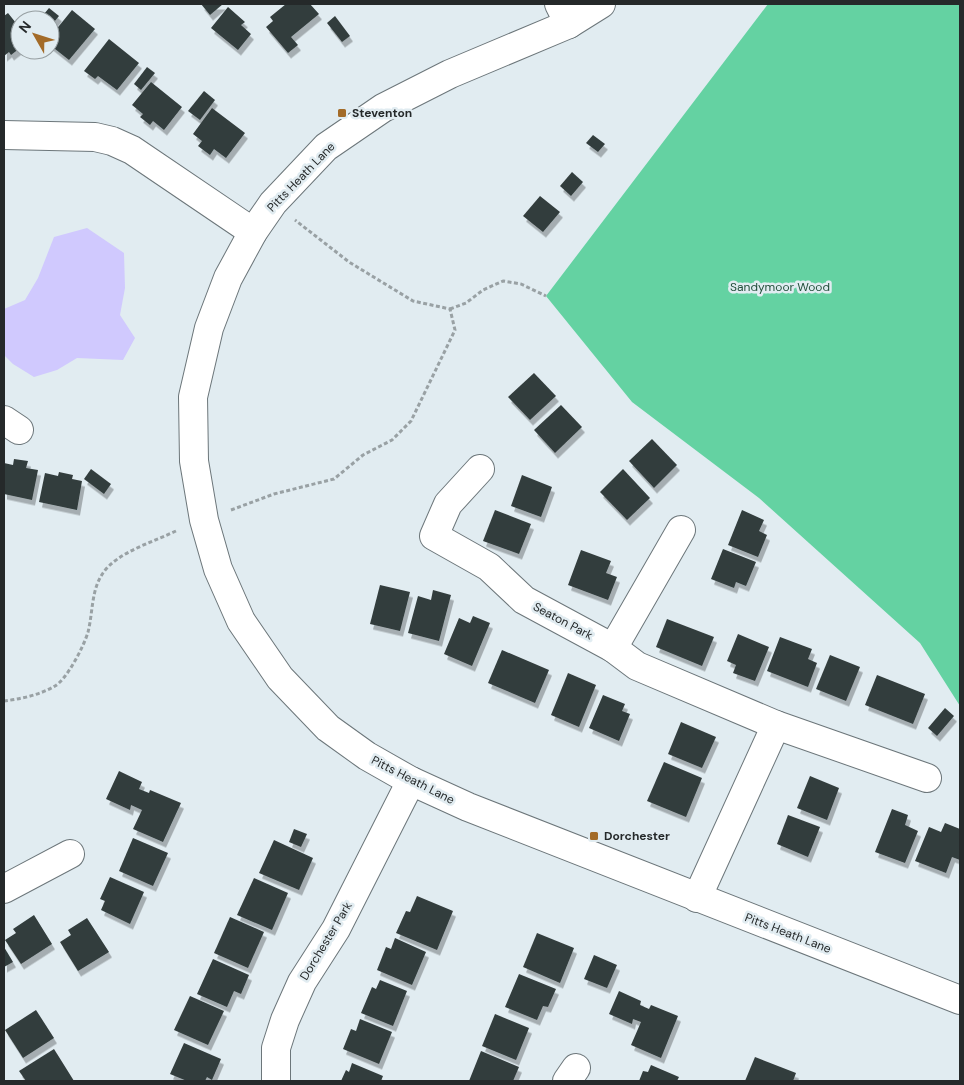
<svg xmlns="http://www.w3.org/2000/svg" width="964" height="1085" viewBox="0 0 964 1085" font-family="'DM Sans',sans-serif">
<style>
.forest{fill:#64d2a2}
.water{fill:#d0c9fe}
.building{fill:#333d3d;filter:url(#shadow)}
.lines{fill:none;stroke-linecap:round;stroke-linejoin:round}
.minor-casing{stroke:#6c767a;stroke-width:30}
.tertiary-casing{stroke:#6c767a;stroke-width:30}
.path{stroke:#99a1a4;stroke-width:3;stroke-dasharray:4 2.5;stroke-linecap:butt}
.minor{stroke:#fff;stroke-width:28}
.tertiary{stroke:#fff;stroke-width:28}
.poi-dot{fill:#a36b28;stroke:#e1ecf1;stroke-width:2}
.labels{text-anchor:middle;stroke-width:5;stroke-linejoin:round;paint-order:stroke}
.poi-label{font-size:12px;font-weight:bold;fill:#25292a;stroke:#e1ecf1;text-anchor:start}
.street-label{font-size:12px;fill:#25292a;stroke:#e1ecf1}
.park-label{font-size:12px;fill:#224f3b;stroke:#e1ecf1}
</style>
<defs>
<filter id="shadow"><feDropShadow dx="3" dy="5.5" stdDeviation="0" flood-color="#0004"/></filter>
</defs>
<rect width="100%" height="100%" fill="#e1ecf1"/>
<polygon class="forest" points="768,4 960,4 960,706 920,643 759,498 632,402 546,296"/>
<polygon class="water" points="87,228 124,253 125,288 120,315 135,338 123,360 77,358 57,370 34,377 13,364 4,355 4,309 25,300 38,278 54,237"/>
<g class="building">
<polygon points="201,4 223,4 210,15"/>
<polygon points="286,4 310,4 319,14 291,37 298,45 288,53 266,27 273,21 270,17"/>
<polygon points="228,7 245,22 241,25 251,34 238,50 211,28"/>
<polygon points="49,8 59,16 50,27 50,20 39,20"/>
<polygon points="72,10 95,29 69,60 50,45 50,37"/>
<polygon points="8,13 20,28 20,43 18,45 20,48 11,55 9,52 4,56 4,16"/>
<polygon points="335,16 350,36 342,42 327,23"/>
<polygon points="109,39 139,63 117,90 98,76 95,79 84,71"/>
<polygon points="147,67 155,73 141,90 134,84"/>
<polygon points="151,82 182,107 164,130 153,121 150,125 140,117 143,114 132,105"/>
<polygon points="204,91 215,100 200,120 188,111"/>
<polygon points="212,108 245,133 226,158 214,149 210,155 198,146 202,141 193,134"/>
<polygon points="593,135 605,144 598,152 586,143"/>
<polygon points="572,172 583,182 571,196 560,186"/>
<polygon points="540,196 560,212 543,232 523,216"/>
<polygon points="534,373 556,396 530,420 508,397"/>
<polygon points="561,405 582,427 555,453 534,430"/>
<polygon points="652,439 677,465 654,488 629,461"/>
<polygon points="14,459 28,461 26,468 38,470 32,500 4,494 4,463 13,465"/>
<polygon points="91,469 111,484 104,494 84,479"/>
<polygon points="623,469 650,498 627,520 600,492"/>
<polygon points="59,472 73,475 72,479 82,481 77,510 39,502 45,473 58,476"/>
<polygon points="522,475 552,487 541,517 511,506"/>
<polygon points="495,510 531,524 519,554 483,541"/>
<polygon points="742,510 764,520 759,531 767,535 758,557 728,545"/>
<polygon points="723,549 756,562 746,586 736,582 734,588 711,579"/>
<polygon points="581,550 611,561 606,573 617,577 608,600 568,585"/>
<polygon points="380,585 410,592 400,631 370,624"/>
<polygon points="433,590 451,595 439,641 408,633 418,596 431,600"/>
<polygon points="473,616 490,623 472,666 444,654 459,618 470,623"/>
<polygon points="667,619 714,637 702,666 656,647"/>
<polygon points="738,634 769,647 755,681 733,673 736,665 727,661"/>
<polygon points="780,637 812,649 808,659 817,663 808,687 767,671"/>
<polygon points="502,650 549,670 535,703 488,683"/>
<polygon points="830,655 860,667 846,701 816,689"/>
<polygon points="568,673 596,685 579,727 551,715"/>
<polygon points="877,675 925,694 913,724 865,705"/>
<polygon points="603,695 625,704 622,711 630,714 619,741 589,728"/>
<polygon points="945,708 954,716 937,736 928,728"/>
<polygon points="681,722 716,737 702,768 668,754"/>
<polygon points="664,762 702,778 686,817 647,801"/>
<polygon points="119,771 142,782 139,789 149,793 150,790 181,803 163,842 133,829 142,810 131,805 130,810 106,799"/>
<polygon points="810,776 839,788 827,820 797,808"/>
<polygon points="892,809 908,815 905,825 918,831 905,863 875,852"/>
<polygon points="788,815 820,827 808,857 777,844"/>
<polygon points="945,823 960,829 960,860 952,857 946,873 915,861 929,827 941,832"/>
<polygon points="294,829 307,834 301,847 289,842"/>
<polygon points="133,838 168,853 153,886 119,871"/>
<polygon points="274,840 313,858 299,890 259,873"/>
<polygon points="110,877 144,892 130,924 101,910 105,901 100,899"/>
<polygon points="254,878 288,893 272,930 237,915"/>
<polygon points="417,896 453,911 437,950 396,933 406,911 410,912"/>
<polygon points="34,915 52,944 21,964 5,940 16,933 13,929"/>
<polygon points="230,917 264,932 248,968 214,953"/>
<polygon points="87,918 109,952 78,971 60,942 71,935 68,930"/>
<polygon points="537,933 574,948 560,983 523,967"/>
<polygon points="395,938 426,952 412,985 377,970 386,947 391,949"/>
<polygon points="4,947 13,962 4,967"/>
<polygon points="594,955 617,965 607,988 584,979"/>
<polygon points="213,959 249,975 241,994 234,991 227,1007 197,994"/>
<polygon points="519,974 556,989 548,1007 543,1006 537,1020 505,1007"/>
<polygon points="380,980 407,991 393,1026 361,1013 372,987 376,989"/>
<polygon points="619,991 641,1001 640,1005 649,1009 651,1005 678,1016 661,1058 631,1045 641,1022 633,1019 632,1024 609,1014"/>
<polygon points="190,996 224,1011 208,1045 174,1030"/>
<polygon points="36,1010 54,1038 23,1058 5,1030"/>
<polygon points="495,1014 529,1028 516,1060 482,1046"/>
<polygon points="360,1019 392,1032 379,1064 343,1049 351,1029 356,1031"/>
<polygon points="184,1043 221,1059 212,1080 207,1077 205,1081 187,1081 170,1074"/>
<polygon points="54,1049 74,1081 26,1081 19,1071"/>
<polygon points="481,1051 519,1067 513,1081 469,1081"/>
<polygon points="755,1057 796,1073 793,1081 745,1081"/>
<polygon points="352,1063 383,1076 381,1081 341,1081 346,1070 349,1072"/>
<polygon points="651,1065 679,1077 677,1081 639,1081 643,1071 648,1072"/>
</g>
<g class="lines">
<g class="minor-casing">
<g id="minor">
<polyline points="559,4 569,24"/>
<polyline points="4,135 95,137 112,141 132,150 253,232"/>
<polyline points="4,420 19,430"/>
<polyline points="480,469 448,504 434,536 489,567 524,600 613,648 637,666 776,725 927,778"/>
<polyline points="613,648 681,530"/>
<polyline points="4,889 70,854"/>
<polyline points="697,898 776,725"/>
<polyline points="276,1081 276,1048 285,1020 302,982 336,929 411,781"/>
<polyline points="567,1081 576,1068"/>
</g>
</g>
<g class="tertiary-casing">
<polyline id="tertiary" points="601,4 569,24 450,74 383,108 326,147 273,203 253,232 228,278 209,328 193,397 194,461 204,520 218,569 241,621 280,678 328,728 367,756 411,781 468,807 960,1000"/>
</g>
<g class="path">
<polyline points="450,309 466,303 483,290 503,281 521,284 546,296"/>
<polyline points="231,510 274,494 334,479 363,455 392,440 411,421 455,330 450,309 413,301 349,262 295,220"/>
<path d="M4 701C20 699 40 695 55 686 67 679 84 646 88 632 93 613 91 590 103 573 117 552 156 541 178 530"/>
</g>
<use href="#minor" class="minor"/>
<use href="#tertiary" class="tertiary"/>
</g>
<g class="poi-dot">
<rect x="337" y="108" width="10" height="10" rx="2.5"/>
<rect x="589" y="831" width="10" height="10" rx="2.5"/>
</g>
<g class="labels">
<g class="poi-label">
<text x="352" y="117">Steventon</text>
<text x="604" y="840">Dorchester</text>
</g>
<g class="street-label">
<text transform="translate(301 177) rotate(-46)" y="4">Pitts Heath Lane</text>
<text transform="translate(563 621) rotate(28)" y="4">Seaton Park</text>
<text transform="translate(413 780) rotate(27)" y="4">Pitts Heath Lane</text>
<text transform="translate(788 933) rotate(21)" y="4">Pitts Heath Lane</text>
<text transform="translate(326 941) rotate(-59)" y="4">Dorchester Park</text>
</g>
<g class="park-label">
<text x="780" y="291">Sandymoor Wood</text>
</g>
</g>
<rect width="964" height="1085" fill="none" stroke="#25292a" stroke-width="10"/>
<g transform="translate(35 35) rotate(309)"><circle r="24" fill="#e1ecf1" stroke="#969ea1"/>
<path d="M0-4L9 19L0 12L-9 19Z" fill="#a36b28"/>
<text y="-8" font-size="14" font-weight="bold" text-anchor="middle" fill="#25292a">N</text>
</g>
</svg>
